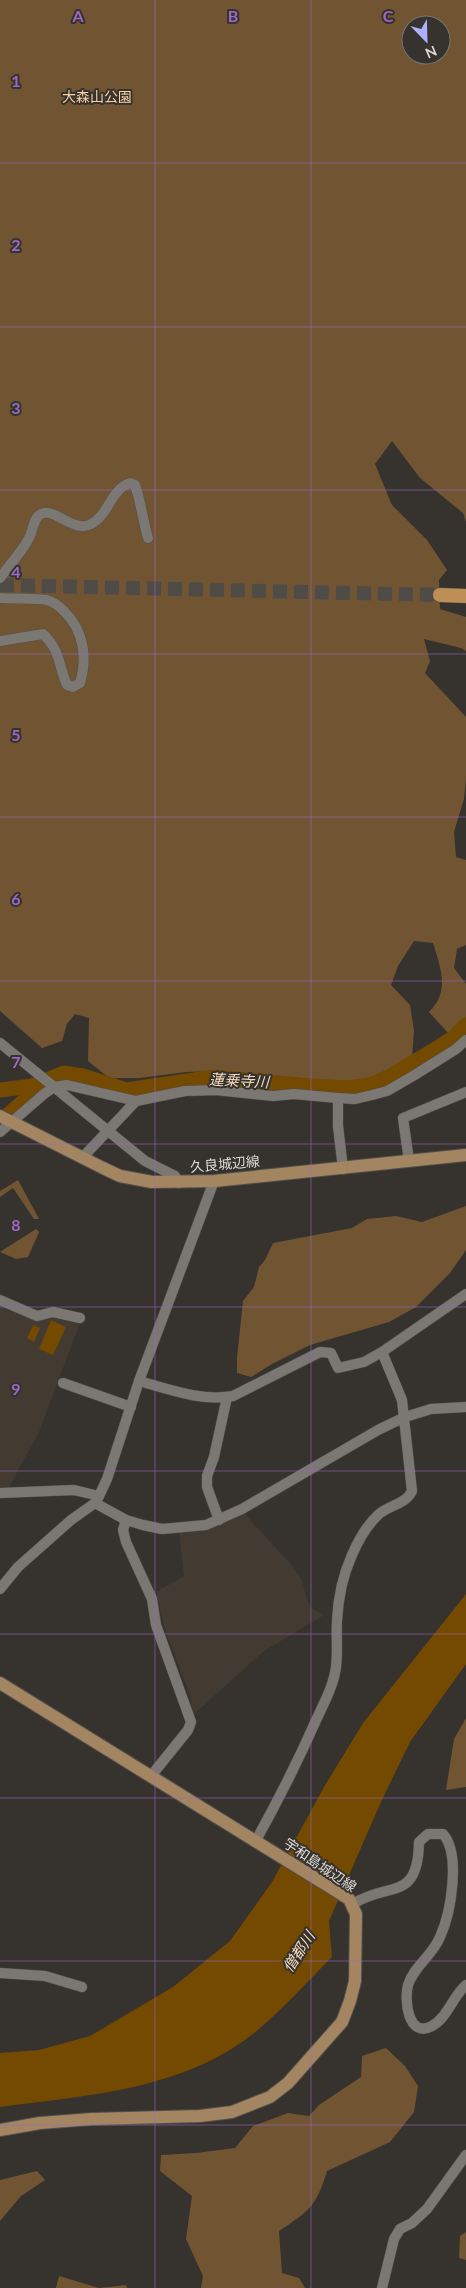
<svg xmlns="http://www.w3.org/2000/svg" width="466" height="2288" viewBox="0 0 466 2288" font-family="Lato,'Noto Sans JP',sans-serif">
<style>
.built{fill:#433b32}
.green{fill:#715533;fill-rule:evenodd}
.water{fill:#744900}
.lines{fill:none;stroke-linecap:round;stroke-linejoin:round}
.river{stroke:#744900;stroke-width:15}
.highway-tunnel{stroke:#4f4b47;stroke-width:14;stroke-dasharray:14 7;stroke-linecap:butt}
.minor-casing{stroke:#53504c;stroke-width:11}
.major-casing{stroke:#53504c;stroke-width:14}
.highway-casing{stroke:#53504c;stroke-width:15}
.minor{stroke:#7b7772;stroke-width:10}
.major{stroke:#a38561;stroke-width:12}
.highway{stroke:#bd8f55;stroke-width:14}
.grid{fill:none;stroke:#9d69c7;stroke-width:1;stroke-opacity:0.55}
.labels{text-anchor:middle;stroke-width:4;stroke-linejoin:round;paint-order:stroke}
.park-label{font-size:14px;fill:#f8d0a1;stroke:#36322e}
.street-label{font-size:14px;fill:#dddad7;stroke:#36322e}
.water-label{font-size:15px;font-style:italic;fill:#f6dcbd;stroke:#36322e}
.grid-label{font-size:16px;text-anchor:middle;font-weight:bold;fill:#9d69c7;stroke:#36322e;stroke-width:4;stroke-linejoin:round;paint-order:stroke}
</style>
<rect width="100%" height="100%" fill="#36322e"/>
<g class="built">
<polygon points="0,1307 37,1321 52,1316 80,1323 39,1432 8,1489 0,1489"/>
<polygon points="244,1513 293,1567 302,1580 307,1600 312,1608 324,1615 264,1651 193,1715 190,1695 166,1633 156,1592 184,1576 179,1531"/>
</g>
<g class="green">
<path d="M0 0H466V522L463 513 420 478 392 441 375 464 392 505 427 540 447 570 439 580 440 609 466 617V651L461 648 424 639 430 661 425 673 466 717V778L464 799 454 832 456 857 466 860V945L457 949 454 968 466 984V1020L449 1034 429 1012C450 991 441 969 433 943L414 941 398 966 391 985 410 1005 414 1031 412 1058 365 1083 322 1085 284 1083 215 1071 186 1072 140 1078H109L88 1061 89 1018 75 1014 67 1024 62 1041 42 1048 0 1011ZM411 25H441V55H411Z"/>
<polygon points="18,1180 39,1219 34,1219 13,1188 0,1197 0,1191"/>
<polygon points="466,1206 466,1250 450,1273 416,1307 389,1322 310,1345 272,1364 251,1377 237,1373 237,1358 243,1301 254,1287 259,1267 265,1260 273,1243 352,1228 367,1219 396,1216 422,1222"/>
<polygon points="36,1229 39,1232 28,1257 16,1259 0,1252"/>
<polygon points="466,1718 466,1787 446,1790 454,1739"/>
<path d="M386 2048 405 2066 418 2086 414 2112 390 2142 327 2171C316 2207 309 2211 279 2231L282 2273 299 2278 305 2288H201L203 2276 186 2239 192 2196 160 2171 161 2155 196 2153 235 2148 253 2126 288 2113 309 2116 319 2105 361 2077 362 2056Z"/>
<polygon points="37,2171 45,2180 21,2196 0,2221 0,2180"/>
<polygon points="466,2232 466,2260 459,2258 460,2236"/>
<polygon points="59,2276 99,2288 126,2285 127,2288 56,2288"/>
</g>
<g class="water">
<polygon points="51,1320 66,1327 53,1355 39,1349"/>
<polygon points="33,1325 40,1328 34,1342 27,1338"/>
<path d="M466 1594V1664L410 1742 381 1802 329 1921 332 1957C308 1981 284 2008 259 2029 187 2090 89 2095 0 2107V2053L39 2050 90 2036 173 1987 230 1941 272 1882 324 1787 363 1723Z"/>
</g>
<g class="lines">
<g class="river">
<polyline points="0,1090 32,1086 64,1073 83,1076 126,1090 214,1077 299,1085 345,1088 370,1085 389,1077 434,1050 454,1037 466,1025"/>
<polyline points="0,1122 26,1099 32,1086"/>
</g>
<polyline class="highway-tunnel" points="0,585 440,595"/>
<g class="minor-casing">
<g id="minor">
<path d="M0 578C9 565 22 552 29 538 33 531 33 518 41 514 55 507 74 534 91 524 109 515 110 490 130 483L135 485C141 502 143 521 148 538"/>
<path d="M0 598C15 599 32 598 47 600 54 602 59 606 64 611 83 630 88 656 80 683L73 687 67 685C58 665 61 651 43 634L0 641"/>
<polyline points="0,1043 145,1161 175,1176 179,1183"/>
<polyline points="338,1098 338,1126 343,1169"/>
<polyline points="0,1132 44,1094 54,1087 67,1085 136,1101 185,1091 216,1090 273,1096 294,1094 338,1098 355,1099 372,1095 387,1091 413,1076 456,1049 466,1040"/>
<polyline points="82,1158 136,1101"/>
<polyline points="409,1161 403,1118 466,1092"/>
<polyline points="0,1300 37,1316 53,1312 80,1318"/>
<path d="M139 1381C169 1389 202 1402 233 1396L320 1352 331 1353 338 1368 364 1362 382 1352 466 1294"/>
<polyline points="63,1383 131,1407"/>
<polyline points="0,1493 74,1490 99,1496"/>
<polyline points="95,1503 126,1520 143,1525 162,1529 206,1525 242,1509 378,1430 405,1417 431,1409 466,1407"/>
<polyline points="126,1520 123,1530 126,1542 152,1599 156,1625 191,1722 188,1730 151,1776"/>
<polyline points="219,1520 207,1487 207,1476 214,1457 227,1397"/>
<polyline points="0,1589 18,1567 71,1520 95,1503 99,1496 107,1479 139,1381 214,1181"/>
<path d="M255 1842C278 1801 299 1759 318 1716 325 1701 334 1684 336 1667 338 1652 336 1636 337 1621 338 1599 343 1575 352 1555 358 1541 368 1524 379 1514 390 1505 406 1504 412 1491L402 1400 382 1352"/>
<path d="M353 1904C388 1881 418 1903 419 1842L428 1834H443C461 1854 451 1913 440 1937 433 1955 414 1966 408 1985 404 2000 408 2039 432 2026 448 2017 453 1996 466 1985"/>
<polyline points="0,1973 45,1976 82,1987"/>
<polyline points="382,2288 394,2239 400,2229 412,2223 427,2209 466,2155"/>
</g>
</g>
<g class="major-casing">
<g id="major">
<polyline points="0,1116 103,1168 120,1176 152,1182 214,1181 466,1155"/>
<polyline points="0,1683 349,1899 356,1914 355,1981 350,2001 342,2022 288,2083 270,2097 232,2112 200,2116 92,2119 40,2123 0,2130"/>
</g>
</g>
<g class="highway-casing">
<polyline id="highway" points="440,595 466,596"/>
</g>
<use href="#minor" class="minor"/>
<use href="#major" class="major"/>
<use href="#highway" class="highway"/>
</g>
<path class="grid" d="M155 0V2288M311 0V2288M0 163H466M0 327H466M0 490H466M0 654H466M0 817H466M0 981H466M0 1144H466M0 1307H466M0 1471H466M0 1634H466M0 1798H466M0 1961H466M0 2125H466"/>
<g class="labels">
<g class="park-label">
<text x="97" y="102">大森山公園</text>
</g>
<g class="street-label">
<text transform="translate(225 1164) rotate(-5)" y="5">久良城辺線</text>
<text transform="translate(320 1865) rotate(34)" y="5">宇和島城辺線</text>
</g>
<g class="water-label">
<text transform="translate(239 1081) rotate(3)" y="5">蓮乗寺川</text>
<text transform="translate(299 1952) rotate(-57)" y="5">僧都川</text>
</g>
</g>
<g class="grid-label">
<text x="78" y="22">A</text>
<text x="233" y="22">B</text>
<text x="388" y="22">C</text>
<text x="16" y="87">1</text>
<text x="16" y="251">2</text>
<text x="16" y="414">3</text>
<text x="16" y="578">4</text>
<text x="16" y="741">5</text>
<text x="16" y="905">6</text>
<text x="16" y="1068">7</text>
<text x="16" y="1231">8</text>
<text x="16" y="1395">9</text>
</g>
<g transform="translate(426 40) rotate(157)"><circle r="24" fill="#36322e" stroke="#797572"/>
<path d="M0-4L9 19L0 12L-9 19Z" fill="#acaffb"/>
<text y="-8" font-size="14" font-weight="bold" text-anchor="middle" fill="#dddad7">N</text>
</g>
</svg>
